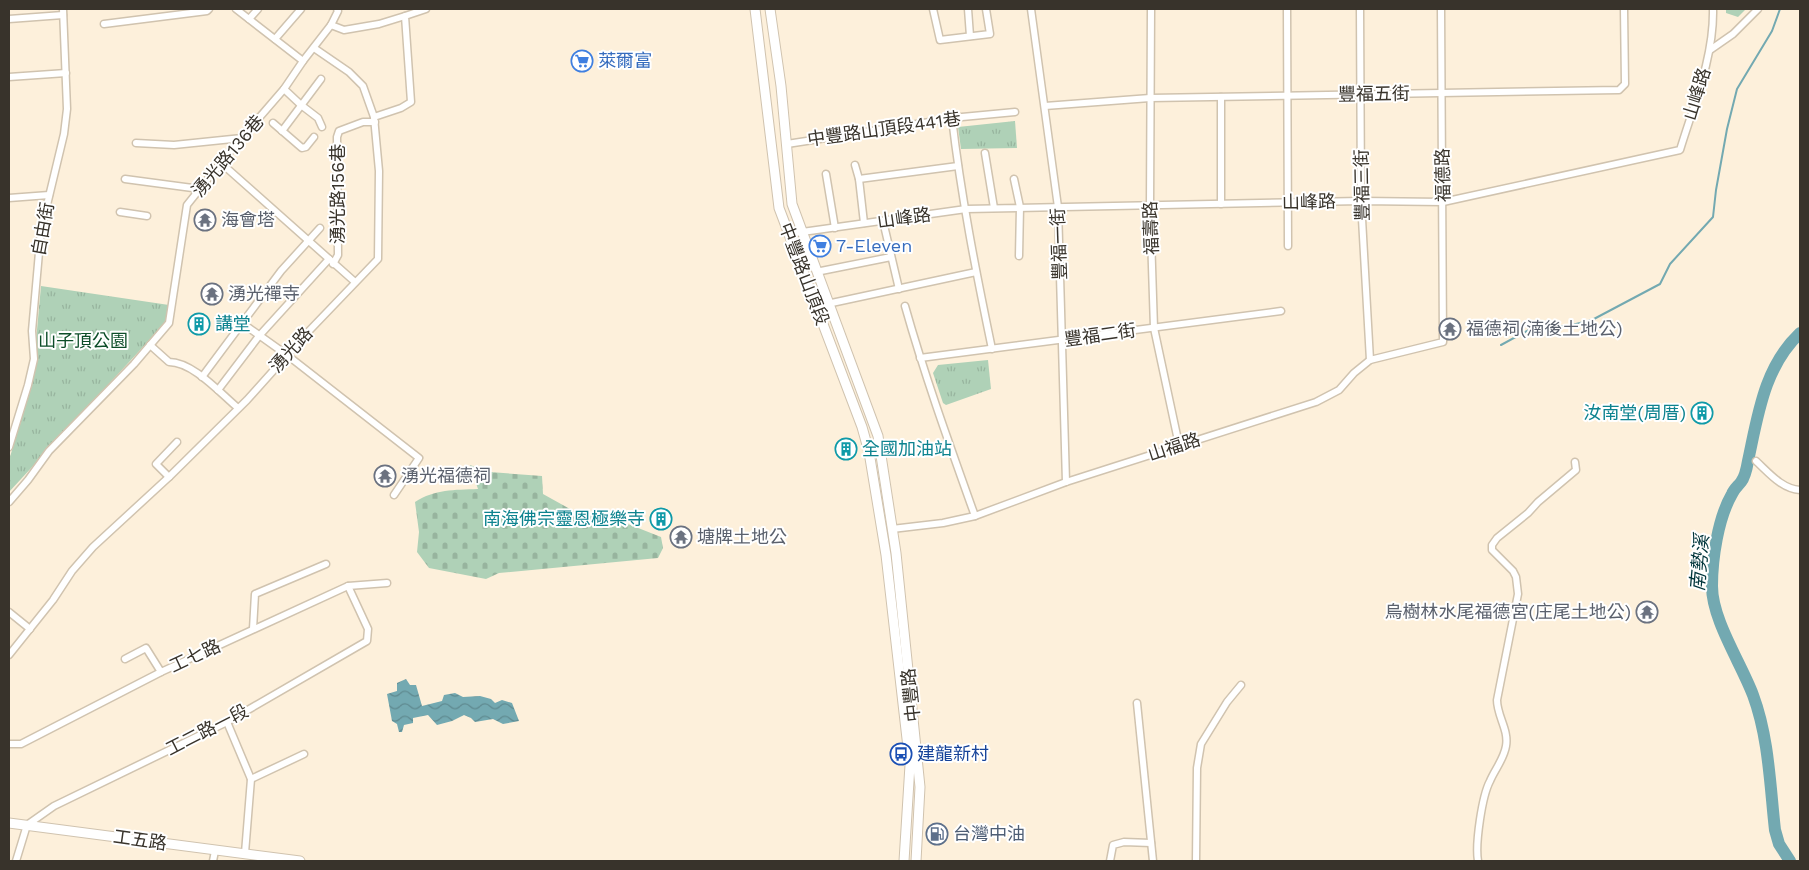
<svg xmlns="http://www.w3.org/2000/svg" width="1809" height="870" viewBox="0 0 1809 870" font-family="'Work Sans','Noto Sans TC',sans-serif">
<style>
.grass{fill:url(#grass-tufts)}
.cemetery{fill:url(#cemetery-stones)}
.water{fill:url(#water-waves)}
.lines{fill:none;stroke-linecap:round;stroke-linejoin:round}
.stream{stroke:#73a9b1;stroke-width:2}
.river{stroke:#73a9b1;stroke-width:12}
.street-casing{stroke:#d0c3af;stroke-width:9}
.secondary-casing{stroke:#d0c3af;stroke-width:11}
.street{stroke:#fff;stroke-width:6}
.secondary{stroke:#fff;stroke-width:9}
.labels{text-anchor:middle;stroke-width:4;stroke-linejoin:round;paint-order:stroke}
.shop-label{font-size:18px;fill:#366cbe;stroke:#fff;text-anchor:start}
.street-label{font-size:18px;fill:#38332b;stroke:#fff}
.worship-label{font-size:18px;fill:#5b616d;stroke:#fff;text-anchor:start}
.culture-label{font-size:18px;fill:#0d838f;stroke:#fff;text-anchor:start}
.park-label{font-size:18px;fill:#0c4d28;stroke:#fff}
.transit-label{font-size:18px;fill:#164399;stroke:#fff;text-anchor:start}
.service-label{font-size:18px;fill:#4e5e75;stroke:#fff;text-anchor:start}
.water-label{font-size:19px;font-style:italic;fill:#00353b;stroke:#fff}
</style>
<defs>
<pattern id="grass-tufts" width="24" height="20" patternUnits="userSpaceOnUse" patternTransform="scale(1.25)"><rect width="24" height="20" fill="#afd1b7"/><path d="M3 7l-1-3M5 7V3M7 7l1-3M15 17l-1-3M17 17v-4M19 17l1-3" fill="none" stroke="#97b49e"/></pattern>
<pattern id="cemetery-stones" width="16" height="16" patternUnits="userSpaceOnUse" patternTransform="scale(1.25)"><rect width="16" height="16" fill="#afd1b7"/><path d="M2 7V4a2 2 0 0 1 4 0v3zM10 15v-3a2 2 0 0 1 4 0v3z" fill="#97b49e"/></pattern>
<pattern id="water-waves" width="16" height="10" patternUnits="userSpaceOnUse" patternTransform="scale(1.25)"><rect width="16" height="10" fill="#73a9b1"/><path d="M0 5q4-4 8 0t8 0" fill="none" stroke="#5f8a90"/></pattern>
</defs>
<rect width="100%" height="100%" fill="#fdf0db"/>
<g class="grass">
<polygon points="1726,9 1746,9 1738,17 1726,13"/>
<polygon points="1015,121 1017,148 961,149 958,127"/>
<polygon points="41,286 169,305 167,321 9,492 9,460 32,385"/>
<polygon points="988,360 991,389 946,405 943,403 933,373 938,365"/>
</g>
<path class="cemetery" d="M470 465 490 472 542 476 543 494 579 514 597 515 613 523 623 522 661 537 663 548 658 558 499 573 486 579 429 568 417 552 419 532 415 502C435 489 454 490 478 489Z"/>
<polygon class="water" points="406,679 410,685 416,685 422,706 442,701 444,695 455,693 463,697 480,696 491,699 495,703 502,700 512,703 519,721 503,724 493,719 475,722 471,718 464,715 452,721 437,725 428,715 413,718 413,723 404,725 402,732 399,732 397,724 392,721 387,694 397,691 397,683"/>
<g class="lines">
<polyline class="stream" points="1501,345 1536,326 1568,326 1592,320 1660,284 1670,264 1713,217 1716,190 1727,129 1737,89 1772,31 1780,9"/>
<path class="river" d="M1790 861 1779 844 1775 830C1770 786 1769 738 1753 695 1741 663 1712 620 1712 586 1712 559 1718 518 1732 494 1734 489 1738 486 1741 482 1745 477 1747 467 1748 461 1758 415 1764 367 1800 333"/>
<g class="street-casing">
<g id="street">
<polyline points="236,9 303,61"/>
<polyline points="933,9 940,40 990,34 986,9"/>
<polyline points="968,9 970,36"/>
<polyline points="1031,9 1058,207 1066,482"/>
<polyline points="1151,9 1150,205 1154,328 1179,445"/>
<polyline points="1287,9 1288,246"/>
<polyline points="1360,9 1361,201 1370,360"/>
<polyline points="9,19 63,15"/>
<polyline points="249,19 258,9"/>
<polyline points="104,24 207,11 209,9"/>
<polyline points="331,25 338,11 337,9"/>
<polyline points="275,39 301,9"/>
<polyline points="314,48 349,72 363,86 374,117"/>
<polyline points="1710,50 1733,34 1758,9"/>
<polyline points="9,77 66,73"/>
<polyline points="284,89 301,105 318,118 322,127"/>
<polyline points="1045,106 1150,98 1619,90 1625,84 1624,9"/>
<path d="M952 118C961 196 976 272 992 349"/>
<polyline points="273,123 302,148 306,147 314,137"/>
<polyline points="282,131 321,79"/>
<polyline points="136,143 174,145 242,138"/>
<polyline points="787,144 962,117 1015,112"/>
<polyline points="985,153 994,208"/>
<polyline points="221,163 355,282"/>
<polyline points="855,165 859,179 864,223"/>
<polyline points="826,174 835,228"/>
<polyline points="125,179 200,189"/>
<polyline points="859,179 958,166"/>
<polyline points="1014,179 1020,207 1019,256"/>
<polyline points="9,198 49,195"/>
<polyline points="1221,204 1221,97"/>
<polyline points="120,212 147,216"/>
<polyline points="883,221 899,289"/>
<path d="M788 234 966 209 1361 201 1443 202 1680 150C1694 104 1714 57 1713 9"/>
<polyline points="333,264 338,255 337,137 339,131 363,122 375,122"/>
<polyline points="816,272 891,257"/>
<polyline points="827,304 976,272"/>
<path d="M905 306C925 377 950 446 975 516"/>
<polyline points="242,323 287,355 419,458 394,495"/>
<path d="M150 345 169 362C193 362 220 393 238 408"/>
<polyline points="920,358 1281,311"/>
<polyline points="202,377 281,271 320,228"/>
<polyline points="218,390 259,336 329,259"/>
<polyline points="9,447 28,385 34,359 32,331 41,230 64,134 67,109 63,9"/>
<path d="M1756 461C1769 473 1782 489 1800 490"/>
<polyline points="169,477 156,464 177,442"/>
<polyline points="9,502 28,480 49,451 134,364 169,323 187,205 227,155 284,89 303,61 331,25 344,30 379,24 405,16"/>
<polyline points="892,529 943,523 975,516 1066,482 1316,402 1339,390 1354,373 1370,360 1443,342 1441,9"/>
<polyline points="9,612 30,629"/>
<polyline points="253,629 255,594 326,564"/>
<polyline points="9,655 53,600 72,571 93,547 169,477 247,400 307,333 378,259 379,171 374,117 401,108 411,102 405,16 426,9"/>
<polyline points="125,659 146,648 161,672"/>
<polyline points="1137,703 1153,861"/>
<polyline points="227,722 251,779 245,853"/>
<polyline points="9,744 21,744 161,672 348,586 387,583"/>
<polyline points="251,779 304,754"/>
<polyline points="16,861 27,825 54,806 227,722 367,641 368,629 348,586"/>
<polyline points="213,861 215,851"/>
<polyline points="1110,861 1113,845 1124,842 1151,843"/>
<polyline points="1196,861 1197,768 1201,744 1227,702 1241,685"/>
<path d="M1478 861C1475 844 1482 796 1490 781 1495 769 1504 759 1506 746 1509 730 1497 716 1497 700L1518 594 1516 577 1513 571 1492 550V545L1497 538 1528 513 1538 502 1576 470 1575 462"/>
</g>
</g>
<g class="secondary-casing">
<g id="secondary">
<polyline points="755,9 779,208 862,427 869,452 886,555 910,765 904,861"/>
<polyline points="770,9 781,86 792,204 878,436 896,553 920,787 916,861"/>
<polyline points="9,823 300,861"/>
</g>
</g>
<use href="#street" class="street"/>
<use href="#secondary" class="secondary"/>
</g>
<defs>
<g id="supermarket-ring" transform="scale(1.125)"><circle r="9.5" fill="#fff" stroke="#3f7fe0" stroke-width="1.5"/><path d="M-6-5.5h2.5l.6 2H6L4.5 2H-2.5L-4.4-4H-6ZM-1.5 3.2a1.3 1.3 0 1 0 .1 0ZM3 3.2a1.3 1.3 0 1 0 .1 0Z" fill="#3f7fe0"/></g>
<g id="temple-ring" transform="scale(1.125)"><circle r="9.5" fill="#fff" stroke="#6b7280" stroke-width="1.5"/><path d="M0-6L5-2H3V0L6.5 2.5H4V6H1.5V3h-3V6H-4V2.5H-6.5L-3 0V-2H-5Z" fill="#6b7280"/></g>
<g id="building-ring" transform="scale(1.125)"><circle r="9.5" fill="#fff" stroke="#0f9aa8" stroke-width="1.5"/><path d="M-4-6H4V6H1V3H-1V6H-4ZM-2.5-4.3h1.7v1.8h-1.7ZM.8-4.3h1.7v1.8H.8ZM-2.5-1h1.7V.8h-1.7ZM.8-1h1.7V.8H.8Z" fill="#0f9aa8"/></g>
<g id="bus-ring" transform="scale(1.125)"><circle r="9.5" fill="#fff" stroke="#1a4fb4" stroke-width="1.5"/><path d="M-5-6H5V4H4V6H2V4H-2V6H-4V4H-5ZM-3.5-4V0h7V-4ZM-3.5 1.2v1.5H-2V1.2ZM2 1.2v1.5H3.5V1.2Z" fill="#1a4fb4"/></g>
<g id="fuel-ring" transform="scale(1.125)"><circle r="9.5" fill="#fff" stroke="#5c6f8a" stroke-width="1.5"/><path d="M-5.5-6h7V0h2V4h1.3V-2.5L3-4.5l.8-.8L6-3V5H2.5V1h-1V6h-7ZM-4.2-4.7v3.2H.2V-4.7Z" fill="#5c6f8a"/></g>
</defs>
<g fill-rule="evenodd">
<use href="#supermarket-ring" x="582" y="61"/>
<use href="#temple-ring" x="205" y="220"/>
<use href="#supermarket-ring" x="820" y="246"/>
<use href="#temple-ring" x="212" y="294"/>
<use href="#building-ring" x="199" y="324"/>
<use href="#temple-ring" x="1450" y="329"/>
<use href="#building-ring" x="1702" y="413"/>
<use href="#building-ring" x="846" y="449"/>
<use href="#temple-ring" x="385" y="476"/>
<use href="#building-ring" x="661" y="519"/>
<use href="#temple-ring" x="681" y="537"/>
<use href="#temple-ring" x="1647" y="612"/>
<use href="#bus-ring" x="901" y="754"/>
<use href="#fuel-ring" x="937" y="834"/>
</g>
<g class="labels">
<g class="shop-label">
<text x="598" y="67">萊爾富</text>
<text x="836" y="252">7-Eleven</text>
</g>
<g class="street-label">
<text transform="translate(1374 94) rotate(-1)" y="6">豐福五街</text>
<text transform="translate(1697 94) rotate(-73)" y="6">山峰路</text>
<text transform="translate(884 129) rotate(-8)" y="6">中豐路山頂段441巷</text>
<text transform="translate(228 156) rotate(-50)" y="6">湧光路136巷</text>
<text transform="translate(1443 175) rotate(-91)" y="6">福德路</text>
<text transform="translate(1362 185) rotate(-91)" y="6">豐福三街</text>
<text transform="translate(338 194) rotate(-90)" y="6">湧光路156巷</text>
<text transform="translate(1309 202) rotate(-1)" y="6">山峰路</text>
<text transform="translate(904 218) rotate(-8)" y="6">山峰路</text>
<text transform="translate(1151 228) rotate(-92)" y="6">福壽路</text>
<text transform="translate(43 229) rotate(-80)" y="6">自由街</text>
<text transform="translate(1059 244) rotate(-92)" y="6">豐福一街</text>
<text transform="translate(804 274) rotate(69)" y="6">中豐路山頂段</text>
<text transform="translate(1100 335) rotate(-8)" y="6">豐福二街</text>
<text transform="translate(291 350) rotate(-48)" y="6">湧光路</text>
<text transform="translate(1174 447) rotate(-18)" y="6">山福路</text>
<text transform="translate(195 656) rotate(-25)" y="6">工七路</text>
<text transform="translate(911 695) rotate(-96)" y="6">中豐路</text>
<text transform="translate(207 730) rotate(-27)" y="6">工二路一段</text>
<text transform="translate(140 840) rotate(8)" y="6">工五路</text>
</g>
<g class="worship-label">
<text x="221" y="226">海會塔</text>
<text x="228" y="300">湧光禪寺</text>
<text x="1466" y="335">福德祠(湳後土地公)</text>
<text x="401" y="482">湧光福德祠</text>
<text x="697" y="543">塘牌土地公</text>
<text x="1631" y="618" text-anchor="end">烏樹林水尾福德宮(庄尾土地公)</text>
</g>
<g class="culture-label">
<text x="215" y="330">講堂</text>
<text x="1686" y="419" text-anchor="end">汝南堂(周厝)</text>
<text x="862" y="455">全國加油站</text>
<text x="645" y="525" text-anchor="end">南海佛宗靈恩極樂寺</text>
</g>
<g class="park-label">
<text x="83" y="347">山子頂公園</text>
</g>
<g class="transit-label">
<text x="917" y="760">建龍新村</text>
</g>
<g class="service-label">
<text x="953" y="840">台灣中油</text>
</g>
<g class="water-label">
<text transform="translate(1699 563) rotate(-85)" y="7">南勢溪</text>
</g>
</g>
<rect width="1809" height="870" fill="none" stroke="#38332b" stroke-width="20"/>
</svg>
